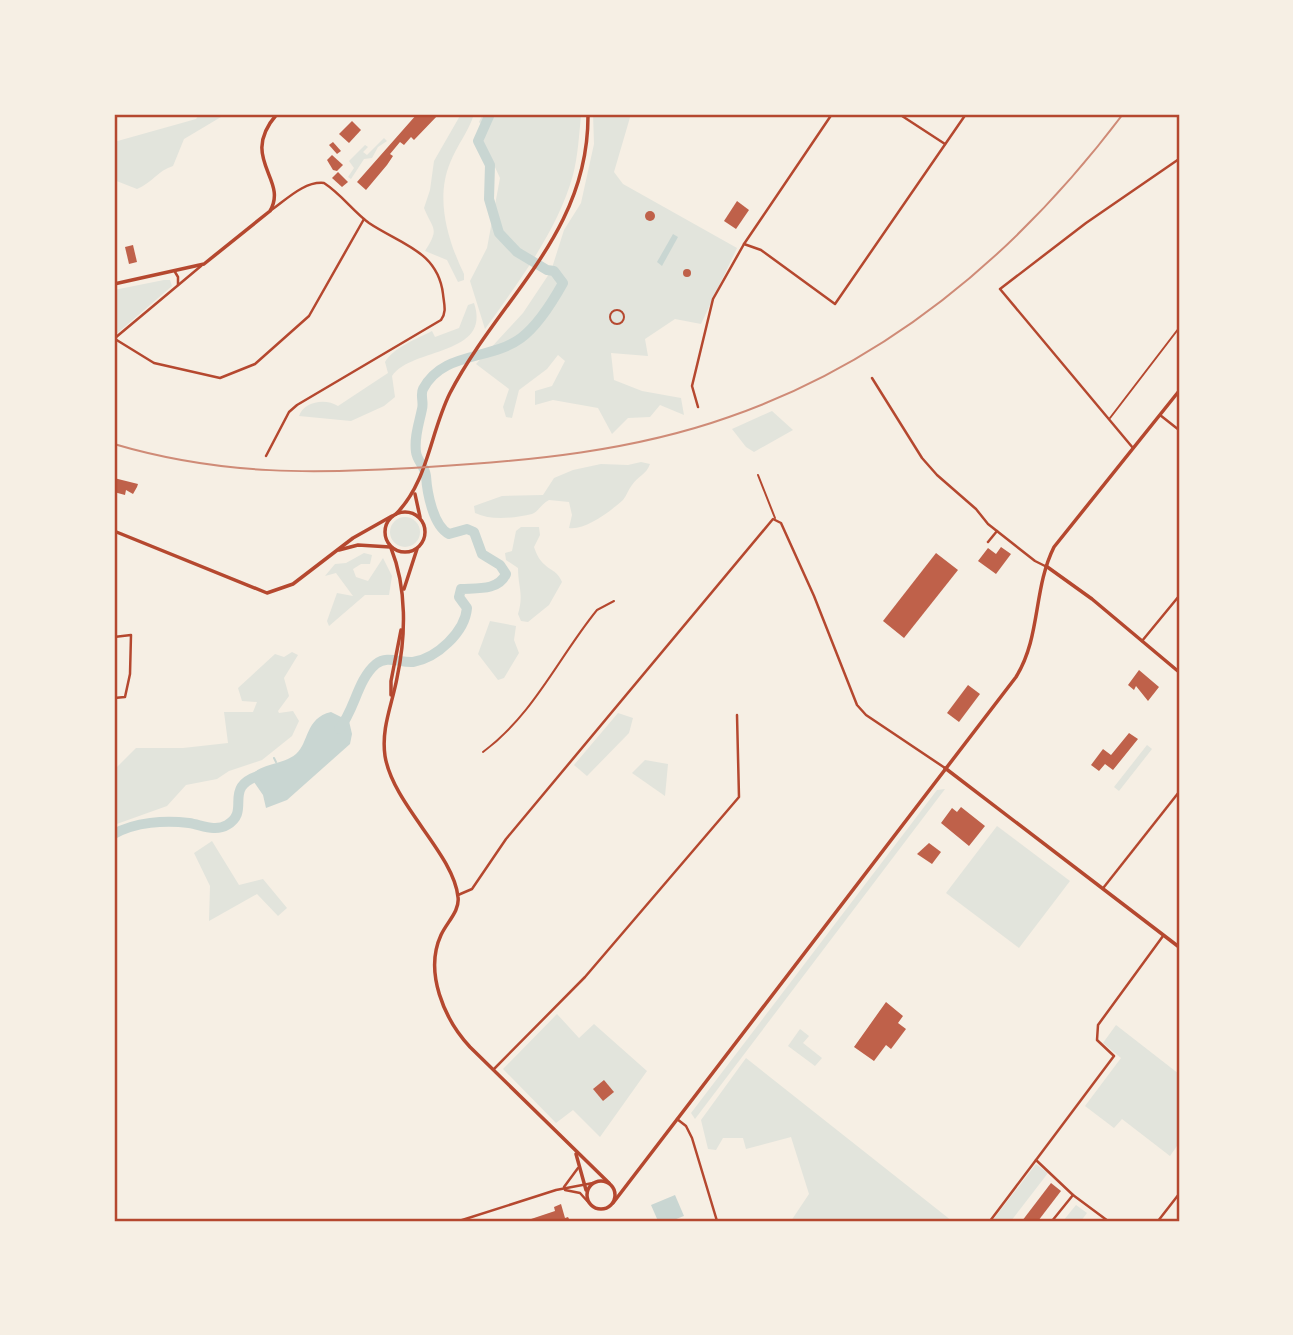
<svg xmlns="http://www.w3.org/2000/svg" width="1293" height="1335" viewBox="0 0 1293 1335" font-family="'Nunito Sans',sans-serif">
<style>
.green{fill:#e2e4dc}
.water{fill:#c9d6d2}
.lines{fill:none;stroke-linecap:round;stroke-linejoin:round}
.stream{stroke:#c9d6d2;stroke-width:2}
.river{stroke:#c9d6d2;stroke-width:10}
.building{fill:#bf614a}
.service{stroke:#b5482f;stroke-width:2}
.pedestrian{stroke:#b5482f;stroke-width:2}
.minor{stroke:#b5482f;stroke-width:2.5}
.tertiary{stroke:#b5482f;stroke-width:3.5}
.secondary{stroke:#b5482f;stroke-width:3.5}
.rail{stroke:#cf8b77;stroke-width:2}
.neatline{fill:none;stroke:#b5482f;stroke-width:2.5}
</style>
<rect width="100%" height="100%" fill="#f6efe4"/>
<g class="green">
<path d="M200 114H226L184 139 173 166C157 171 152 183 137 189L114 180V142L196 119Z"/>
<path d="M461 114H474C469 131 457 145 450 163 435 199 448 241 464 274V280L458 282 447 260 425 251C440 228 433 230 424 208L430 190 434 161Z"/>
<path d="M483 114 581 116C579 135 578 156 573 175 557 232 519 281 485 329L470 281 487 248 500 178 482 139 486 130 479 122Z"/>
<polygon points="593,114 631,114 614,172 623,184 737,248 701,324 675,319 645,339 648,356 611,353 614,380 642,391 681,398 684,415 660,405 650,417 628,418 612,434 598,408 553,400 535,405 535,391 552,386 565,361 558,355 547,369 519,390 512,418 506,417 503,407 509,389 476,364 523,313 551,271 564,230 581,203 594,144"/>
<polygon points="384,138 387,141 378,147 372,158 364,159 351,179 348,177 354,168 349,161 365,145 368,147 363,152 367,155"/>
<polygon points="164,280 170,280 172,286 114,336 114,290"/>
<path d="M474 303C492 356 412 347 392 376L395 397 384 406 351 421 299 416C304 401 326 398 338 406L388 373 385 362C394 347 417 339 432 331L435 337 459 328 468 305Z"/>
<polygon points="772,411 793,430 754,452 746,447 732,429"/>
<path d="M641 462 650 464C646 475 638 476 632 485 628 490 627 495 623 500 611 511 584 531 569 528L572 515 569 502 549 500C542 503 538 512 532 514 514 518 492 521 475 513L474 506 502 496 543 495 554 478 573 470 601 464 628 465Z"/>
<circle cx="405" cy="532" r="15"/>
<path d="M521 527H539L540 535 534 547C542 572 556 566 562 582L549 605 528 622 521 621 518 614C524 594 518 587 518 568L506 560 505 553 512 551 516 531Z"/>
<polygon points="364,553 372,555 370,564 361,564 353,569 356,577 368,581 383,558 392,576 389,595 365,595 329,626 327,621 337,593 353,596 336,573 325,576 335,564 346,563"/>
<polygon points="490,621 516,626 514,640 519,653 504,678 498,680 478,654"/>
<polygon points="292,652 298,655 284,678 289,696 278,711 279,713 293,711 299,721 292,736 262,760 229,771 217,779 186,785 167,806 114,825 114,770 136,748 183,748 228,743 224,712 253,712 257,702 242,701 238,688 275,654 284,657"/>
<polygon points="618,713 633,718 629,733 587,776 574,765"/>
<polygon points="1147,745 1152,749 1119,791 1114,787"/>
<polygon points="645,760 668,764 665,796 632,773"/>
<polygon points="945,789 695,1119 691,1113 937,790"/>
<polygon points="997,826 1070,881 1019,948 946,893"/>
<polygon points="212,841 239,885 263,879 287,908 278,916 257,894 209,921 210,886 194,853"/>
<polygon points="557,1014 579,1038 594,1024 647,1071 600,1137 573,1110 556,1123 503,1069"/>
<polygon points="1116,1025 1179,1074 1179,1143 1170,1156 1122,1119 1114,1128 1085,1106 1121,1058 1103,1043"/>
<polygon points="800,1029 809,1036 803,1043 822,1058 815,1066 788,1046"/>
<polygon points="746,1058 952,1221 791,1221 809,1194 791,1137 746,1149 743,1138 723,1138 716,1150 708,1149 701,1120"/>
<polygon points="1036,1164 1048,1173 1011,1221 992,1221"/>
<polygon points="1076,1205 1087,1213 1081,1221 1063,1221"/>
</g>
<g class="water">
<polygon points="673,234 678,237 662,266 657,262"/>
<path d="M331 712 349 721 352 734 350 744 287 800 266 808 263 795 254 782 255 772C266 763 284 764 296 754 309 743 305 718 331 712Z"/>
<polygon points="675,1195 684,1216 671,1221 658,1221 651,1205"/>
</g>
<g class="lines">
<polyline class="stream" points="274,758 276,762"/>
<g class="river">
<path d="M339 729C355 710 357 680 376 664 387 655 400 663 413 662 437 658 465 632 467 608L459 597 461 589C477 588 498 591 506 574L500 565 482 554 474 532 467 529 449 534C433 526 427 492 426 476 425 466 417 461 416 452 414 437 419 424 422 409 424 402 420 395 423 389 443 351 490 361 521 338 537 326 553 301 563 283L554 271 547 270 517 252 499 233 489 199 490 165 478 141 490 114"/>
<path d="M114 834C135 822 165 820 189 823 202 825 215 832 227 825 253 810 219 786 264 774"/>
</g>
</g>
<g class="building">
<polygon points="417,114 439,114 414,140 411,137 404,145 400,142 390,154 393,156 387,165 366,190 357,182"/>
<polygon points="352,121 361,130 349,143 339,134"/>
<polygon points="333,142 341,151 337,154 329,145"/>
<polygon points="332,155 343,165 337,171 333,170 327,160"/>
<polygon points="338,172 348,182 342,187 332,178"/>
<polygon points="737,201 749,210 736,229 724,221"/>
<circle cx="650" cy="216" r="5"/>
<polygon points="133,245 137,262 129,264 125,247"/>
<circle cx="687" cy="273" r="4"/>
<polygon points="114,478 138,484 137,487 133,494 126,490 125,495 114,492"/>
<polygon points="1001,547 1011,554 996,574 978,561 988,548 996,554"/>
<polygon points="936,553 958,570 904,638 883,621"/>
<polygon points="1139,670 1159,687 1148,701 1136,686 1134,690 1128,685"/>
<polygon points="968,685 980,694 959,722 947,713"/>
<polygon points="1129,733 1138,739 1113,770 1105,764 1099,771 1091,765 1103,749 1111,755"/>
<polygon points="961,807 985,826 969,846 941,823 952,808 957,812"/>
<polygon points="929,843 941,852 932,864 917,854"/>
<polygon points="886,1002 903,1016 898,1023 906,1029 891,1049 886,1045 874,1061 854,1047"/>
<polygon points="604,1080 614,1092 603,1101 593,1089"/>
<polygon points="1051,1183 1061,1191 1038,1221 1022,1221"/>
<polygon points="561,1204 565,1218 568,1217 570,1221 525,1221 555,1211 554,1207"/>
</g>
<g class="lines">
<g class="service">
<polyline points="1110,418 1179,328"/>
<polyline points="758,475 775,518"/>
<path d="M483 752C534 714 558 658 597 610L614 601"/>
</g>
<circle class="pedestrian" cx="617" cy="317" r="7"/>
<g class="minor">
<polyline points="899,114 945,144"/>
<polyline points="744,244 761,250 835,304 966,114"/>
<polyline points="175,272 178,277 178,285"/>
<polyline points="115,338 201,266"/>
<polyline points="115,339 154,363 220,378 255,364 309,316 364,219"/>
<polyline points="872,378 922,458 937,475 976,509 988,524 1035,561 1045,566"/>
<polyline points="698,407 692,386 713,299 744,244 832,114"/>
<polyline points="1160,415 1179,430"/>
<polyline points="1133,448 1000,289 1086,223 1179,159"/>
<path d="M266 456 289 412 297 405 441 320C447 312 444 304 443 294 438 251 400 244 369 223 353 211 341 194 324 183 304 181 286 200 270 211"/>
<polyline points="988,542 997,531"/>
<polyline points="114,637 131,635 130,674 125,697 114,698"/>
<polyline points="1142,641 1179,596"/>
<polyline points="1104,887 1179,792"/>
<polyline points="458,895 472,889 506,839 773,519 781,523 814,596 857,705 866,715 945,768"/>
<polyline points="494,1069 585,977 739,797 737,715"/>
<polyline points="677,1119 686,1126 692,1138 717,1221"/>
<polyline points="564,1187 578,1168"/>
<polyline points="565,1190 580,1193 589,1203"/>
<polyline points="459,1221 556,1190 593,1183"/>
<polyline points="990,1221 1036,1160"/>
<polyline points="1052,1221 1073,1195"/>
<polyline points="1108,1221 1073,1195 1036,1160 1114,1056 1097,1040 1098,1025 1163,936"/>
<polyline points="1158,1221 1179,1194"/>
</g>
<g class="tertiary">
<path d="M391 548C407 588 406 636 397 678 392 705 381 728 385 756 393 805 454 854 458 897 460 911 447 922 441 935 424 972 444 1019 470 1047L609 1183"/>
<polyline points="1046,566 1092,599 1179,672"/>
<polyline points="404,589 417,549"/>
<polyline points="391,695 391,681 401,630"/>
<polyline points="945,768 1179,947"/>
<polyline points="576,1154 586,1190"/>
<circle cx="601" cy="1195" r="14"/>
<path d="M613 1203 1016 677C1041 637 1033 589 1054 547L1179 391"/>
</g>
<g class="secondary">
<path d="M114 284 204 264 270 211C289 179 238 159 277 114"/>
<polyline points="415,494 420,517"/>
<circle cx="405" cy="532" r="20"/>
<path d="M396 514C428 482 430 433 450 393 500 297 589 233 588 114"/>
<polyline points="114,531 267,593 293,584 353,538 392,516"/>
<polyline points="339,550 358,545 390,547"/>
</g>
<path class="rail" d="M114 444C222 476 317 474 428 467 530 461 633 451 729 417 891 361 1021 249 1123 114"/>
</g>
<rect width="1293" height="1335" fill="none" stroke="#f6efe4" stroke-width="231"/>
<rect x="116" y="116" width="1062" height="1104" class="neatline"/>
</svg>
